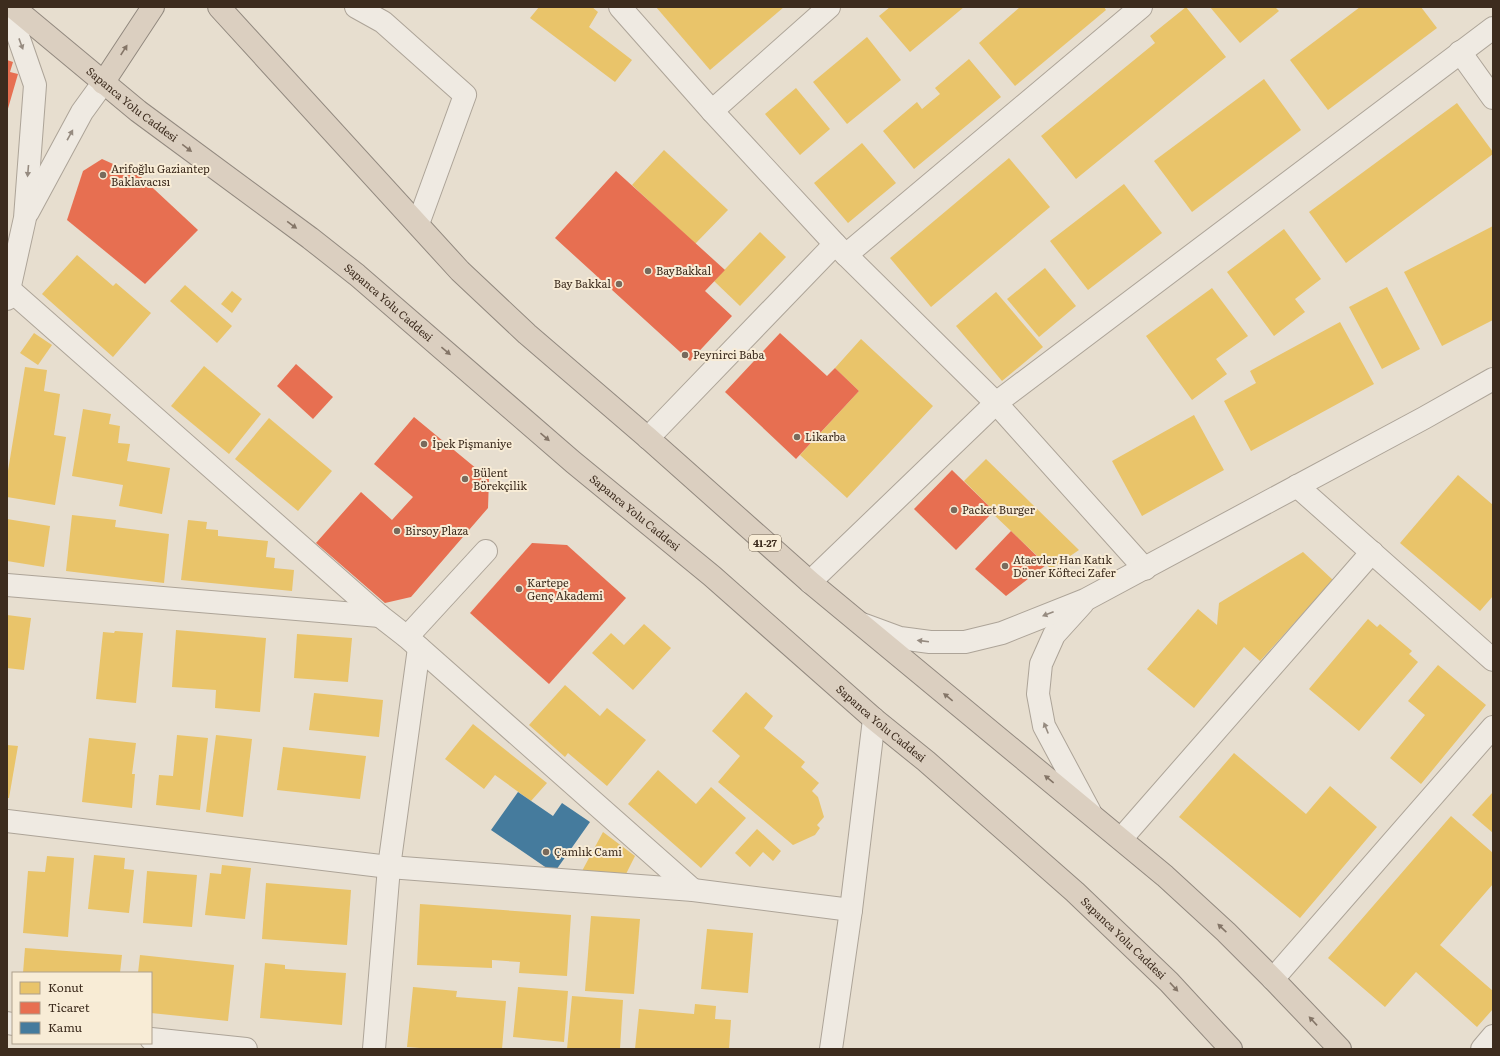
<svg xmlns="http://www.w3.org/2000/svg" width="1500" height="1056" viewBox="0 0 1500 1056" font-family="Literata,serif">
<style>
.homes{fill:#e9c46a}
.shops{fill:#e76f51}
.public{fill:#457b9d}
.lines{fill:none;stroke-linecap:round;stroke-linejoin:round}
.minor-casing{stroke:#ada498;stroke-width:24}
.highway-casing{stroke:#92897f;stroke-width:24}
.minor{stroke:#efeae2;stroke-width:22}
.highway{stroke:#dbcfc0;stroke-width:22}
.oneway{fill:#968b80}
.oneway2{fill:#847567}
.poi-dot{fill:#786a5c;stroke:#f8ecd6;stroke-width:1.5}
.labels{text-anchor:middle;stroke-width:4;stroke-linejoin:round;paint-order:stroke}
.shield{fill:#f8ecd6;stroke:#756655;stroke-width:1}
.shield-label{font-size:10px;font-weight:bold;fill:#3d2c1e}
.street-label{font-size:11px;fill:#3d2c1e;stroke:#f8ecd6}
.poi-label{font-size:11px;fill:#3d2c1e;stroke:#f8ecd6;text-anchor:start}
</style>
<rect width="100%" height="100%" fill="#e7decf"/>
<g class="homes">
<polygon points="539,7 592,7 598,12 589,27 632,60 615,82 530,18"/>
<polygon points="656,7 784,7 710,70"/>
<polygon points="890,7 964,7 910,52 879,16"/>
<polygon points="1020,7 1104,7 1106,10 1015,86 979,43"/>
<polygon points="1186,7 1226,57 1076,179 1041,136 1155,43 1150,36"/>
<polygon points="1210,7 1275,7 1279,11 1240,43"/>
<polygon points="1360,7 1421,7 1437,28 1328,110 1290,60"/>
<polygon points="867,37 901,80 847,124 813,82"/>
<polygon points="969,59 1001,97 914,169 883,131 917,102 922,109 940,94 935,88"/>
<polygon points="1264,79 1301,130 1192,212 1154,161"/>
<polygon points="796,88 830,129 800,155 765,114"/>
<polygon points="1457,103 1493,152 1493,154 1346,263 1309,212"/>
<polygon points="862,143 896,183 848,223 814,183"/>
<polygon points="664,150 728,210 695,244 632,185"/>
<polygon points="1009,158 1050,207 931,307 890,258"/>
<polygon points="1124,184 1162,233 1088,290 1050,241"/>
<polygon points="1493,226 1493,320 1442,346 1404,272"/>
<polygon points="1284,229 1321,279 1295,299 1305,312 1274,336 1227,272"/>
<polygon points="760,232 786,257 740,306 714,281"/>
<polygon points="77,255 113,286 116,283 151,313 113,357 42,294"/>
<polygon points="1045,268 1076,306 1039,337 1007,299"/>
<polygon points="185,285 232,326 217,343 170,301"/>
<polygon points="1387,287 1420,349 1382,369 1349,307"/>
<polygon points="1212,288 1248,336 1216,359 1227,374 1192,400 1146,336"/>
<polygon points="232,291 242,299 232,313 221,304"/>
<polygon points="996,292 1043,347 1002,381 956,326"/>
<polygon points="1340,322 1374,384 1251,451 1224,401 1256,383 1250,371"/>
<polygon points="34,333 52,345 38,365 20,353"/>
<polygon points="861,339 933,406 847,498 800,455 859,391 835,368"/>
<polygon points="204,366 261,414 229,454 171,406"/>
<polygon points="25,367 47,370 44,391 60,394 54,435 66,437 55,505 7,497 7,477"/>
<polygon points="83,409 111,414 109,424 120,426 118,443 130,444 127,461 170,468 162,514 119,506 123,485 72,476"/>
<polygon points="1194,415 1224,470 1142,516 1112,461"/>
<polygon points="269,418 332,471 298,511 235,459"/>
<polygon points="986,459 1079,550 1051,569 992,513 994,511 964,481"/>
<polygon points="1458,475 1493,505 1493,596 1480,611 1400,543"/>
<polygon points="72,515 116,520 115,527 169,534 164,583 66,571"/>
<polygon points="7,519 50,526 44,567 7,561"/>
<polygon points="188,520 207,522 206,529 218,530 218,536 268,541 266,557 275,558 274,568 294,570 292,591 181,580"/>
<polygon points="1303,552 1333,580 1260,661 1244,647 1194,708 1147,669 1198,609 1217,625 1219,603"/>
<polygon points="7,615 31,618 24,670 7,668"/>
<polygon points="1368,619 1377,627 1380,624 1412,651 1409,654 1418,662 1359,731 1309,689"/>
<polygon points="644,624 671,648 633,690 592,653 611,633 624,645"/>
<polygon points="176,630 266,638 260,712 215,708 216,690 172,687"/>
<polygon points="115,631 143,633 136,703 96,699 103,632 114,633"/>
<polygon points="297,634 352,638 348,682 294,678"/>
<polygon points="1438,665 1486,705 1421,784 1390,758 1425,715 1408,701"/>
<polygon points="565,685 600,716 607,708 646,740 607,786 568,753 565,757 529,725"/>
<polygon points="746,692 773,716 764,728 805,762 801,767 819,783 812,791 818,797 824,817 817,825 820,828 815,835 793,845 718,782 740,756 712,731"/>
<polygon points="314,693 383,700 379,737 309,730"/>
<polygon points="473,724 547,783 531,801 495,775 484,789 445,759"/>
<polygon points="177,735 208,738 200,810 156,805 159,775 173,776"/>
<polygon points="216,735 252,739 243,817 206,812"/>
<polygon points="89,738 136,743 132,774 135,774 132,808 82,802"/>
<polygon points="7,745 18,746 9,798 7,798"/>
<polygon points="283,747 366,756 360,799 277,790"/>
<polygon points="1234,753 1306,814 1330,786 1377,827 1300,918 1179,817"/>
<polygon points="658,770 696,804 711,787 746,818 701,868 628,804"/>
<polygon points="1493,792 1493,833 1472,815"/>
<polygon points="1451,816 1493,853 1493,884 1440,945 1493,991 1493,1009 1477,1027 1416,972 1385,1007 1328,958"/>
<polygon points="757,829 781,851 773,861 763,852 750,867 735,853"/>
<polygon points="603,832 635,856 625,876 582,871"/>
<polygon points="94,855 125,858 124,869 134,870 129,913 88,909"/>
<polygon points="47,856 74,858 68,937 23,933 28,871 45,872"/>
<polygon points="222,865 251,868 245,919 205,915 210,873 221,874"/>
<polygon points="147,871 197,875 192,927 143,923"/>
<polygon points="266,883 351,890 347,945 262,939"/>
<polygon points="420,904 571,915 567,976 519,973 520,962 492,960 492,968 417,965"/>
<polygon points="591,916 640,919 634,994 585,991"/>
<polygon points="707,929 753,933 748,993 701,989"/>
<polygon points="25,948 122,955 120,973 23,973"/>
<polygon points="140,955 234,965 228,1021 151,1013 151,973 138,973"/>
<polygon points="265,963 285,965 285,969 346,973 342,1025 260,1018"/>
<polygon points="413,987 457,991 456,997 506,1001 502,1049 434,1049 407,1047"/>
<polygon points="518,987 568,991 564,1042 513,1037"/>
<polygon points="572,996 623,1000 620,1049 567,1049"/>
<polygon points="695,1004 716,1006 715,1019 731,1020 729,1049 635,1049 639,1009 694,1014"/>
</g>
<g class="shops">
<polygon points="7,60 13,62 10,72 18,74 7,112"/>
<polygon points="102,159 140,176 198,230 145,284 67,220 83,171"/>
<polygon points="616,171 725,270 705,291 732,316 690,361 555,238"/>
<polygon points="780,333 827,376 835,368 859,391 796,459 725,392"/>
<polygon points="296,364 333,397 313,419 277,386"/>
<polygon points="414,417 489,479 488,508 411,597 385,603 316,543 361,492 392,520 413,497 374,464"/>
<polygon points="952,470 994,511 956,550 914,509"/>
<polygon points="1011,531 1046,565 1006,596 975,569"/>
<polygon points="532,543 567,545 626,598 549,684 470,613"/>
</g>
<polygon class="public" points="518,792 553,816 562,803 590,822 554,873 491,830"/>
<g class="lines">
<g class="minor-casing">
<g id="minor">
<polyline points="356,7 383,22 465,95 418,224"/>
<polyline points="620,7 712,111 835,244 996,403 1145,569"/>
<polyline points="1460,52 1493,98"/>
<polyline points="712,111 829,7"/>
<polyline points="28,212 82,112 103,83"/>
<polyline points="846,255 1141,7"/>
<polyline points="9,289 380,616 407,637 693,890"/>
<polyline points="7,299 25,218 35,85 8,7"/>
<polyline points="648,438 835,244"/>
<polyline points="1297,486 1493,660"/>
<polyline points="810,582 996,403 1493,28"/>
<polyline points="7,585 380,616"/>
<polyline points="1083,603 1054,635 1041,664 1038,694 1044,726 1090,812"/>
<polyline points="862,624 900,638 930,642 965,642 1002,633 1085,600 1424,418 1493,379"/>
<polyline points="407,637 486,551"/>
<polyline points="7,821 389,867 693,890 851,910"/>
<polyline points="1121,839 1372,552"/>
<polyline points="1273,979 1493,727"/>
<polyline points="7,1023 13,1024"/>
<polyline points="151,1039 246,1049"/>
<polyline points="374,1049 389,867 419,648"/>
<polyline points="831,1049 851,910 874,719"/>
<polyline points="1482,1049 1493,1036"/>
</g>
</g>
<g class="highway-casing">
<g id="highway">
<path id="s1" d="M13 7 138 111 310 238 357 275 573 462 712 576 874 719 926 761 1075 892 1169 982 1231 1049"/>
<polyline points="219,7 460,271 527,334 648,438 810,582 1165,876 1226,932 1273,979 1340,1049"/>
<polyline points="103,83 153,7"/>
</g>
</g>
<use href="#minor" class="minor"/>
<use href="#highway" class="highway"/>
</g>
<defs><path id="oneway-solid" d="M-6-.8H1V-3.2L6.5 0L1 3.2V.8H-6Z"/></defs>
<g class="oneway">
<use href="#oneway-solid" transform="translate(21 44) rotate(70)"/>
<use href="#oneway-solid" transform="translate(70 135) rotate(-61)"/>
<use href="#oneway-solid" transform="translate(28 171) rotate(95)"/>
<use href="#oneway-solid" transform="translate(1048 614) rotate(159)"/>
<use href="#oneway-solid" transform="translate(923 641) rotate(-173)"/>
<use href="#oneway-solid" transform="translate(1046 728) rotate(-112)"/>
</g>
<g class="oneway2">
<use href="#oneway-solid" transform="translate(124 50) rotate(-57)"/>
<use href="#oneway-solid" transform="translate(187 148) rotate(37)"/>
<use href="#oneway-solid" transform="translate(292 225) rotate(36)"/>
<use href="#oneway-solid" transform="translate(446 351) rotate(40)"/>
<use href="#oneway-solid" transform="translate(545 437) rotate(41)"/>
<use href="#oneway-solid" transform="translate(948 697) rotate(-141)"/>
<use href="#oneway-solid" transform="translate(1049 779) rotate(-141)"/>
<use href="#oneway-solid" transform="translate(1222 928) rotate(-137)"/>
<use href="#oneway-solid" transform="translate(1174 987) rotate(47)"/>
<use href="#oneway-solid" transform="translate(1313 1021) rotate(-133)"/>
</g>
<g class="poi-dot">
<circle cx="103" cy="175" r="4"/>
<circle cx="648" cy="271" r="4"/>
<circle cx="619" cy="284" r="4"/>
<circle cx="685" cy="355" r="4"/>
<circle cx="797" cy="437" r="4"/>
<circle cx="424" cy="444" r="4"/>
<circle cx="465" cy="479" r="4"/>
<circle cx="954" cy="510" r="4"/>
<circle cx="397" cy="531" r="4"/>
<circle cx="1005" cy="566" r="4"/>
<circle cx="519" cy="589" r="4"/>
<circle cx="546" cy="852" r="4"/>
</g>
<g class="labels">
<rect class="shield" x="749" y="535" width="32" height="16" rx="3"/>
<g class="shield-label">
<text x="765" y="547">41-27</text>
</g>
<g class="street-label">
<text dy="4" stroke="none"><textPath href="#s1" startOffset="154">Sapanca Yolu Caddesi</textPath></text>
<text dy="4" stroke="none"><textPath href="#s1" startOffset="478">Sapanca Yolu Caddesi</textPath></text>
<text dy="4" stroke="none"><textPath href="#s1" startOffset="802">Sapanca Yolu Caddesi</textPath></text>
<text dy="4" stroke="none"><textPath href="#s1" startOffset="1126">Sapanca Yolu Caddesi</textPath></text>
<text dy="4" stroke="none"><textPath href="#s1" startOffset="1450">Sapanca Yolu Caddesi</textPath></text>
</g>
<g class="poi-label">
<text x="111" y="173">Arifoğlu Gaziantep<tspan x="111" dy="13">Baklavacısı</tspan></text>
<text x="656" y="275">BayBakkal</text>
<text x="611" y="288" text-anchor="end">Bay Bakkal</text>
<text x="693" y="359">Peynirci Baba</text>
<text x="805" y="441">Likarba</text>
<text x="432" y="448">İpek Pişmaniye</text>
<text x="473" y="477">Bülent<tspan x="473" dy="13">Börekçilik</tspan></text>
<text x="962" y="514">Packet Burger</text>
<text x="405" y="535">Birsoy Plaza</text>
<text x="1013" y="564">Ataevler Han Katık<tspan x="1013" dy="13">Döner Köfteci Zafer</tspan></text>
<text x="527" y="587">Kartepe<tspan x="527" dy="13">Genç Akademi</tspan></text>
<text x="554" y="856">Çamlık Cami</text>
</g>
</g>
<rect width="1500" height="1056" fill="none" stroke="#3d2c1e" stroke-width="16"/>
<rect x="12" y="972" width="140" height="72" fill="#f8ecd6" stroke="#ad9f8c"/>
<rect x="20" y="982" width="20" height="12" fill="#e9c46a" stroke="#ad9f8c"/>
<text x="48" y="992" font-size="12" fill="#3d2c1e">Konut</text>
<rect x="20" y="1002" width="20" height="12" fill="#e76f51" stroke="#ad9f8c"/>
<text x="48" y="1012" font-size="12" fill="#3d2c1e">Ticaret</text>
<rect x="20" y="1022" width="20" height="12" fill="#457b9d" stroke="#ad9f8c"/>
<text x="48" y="1032" font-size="12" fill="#3d2c1e">Kamu</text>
</svg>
